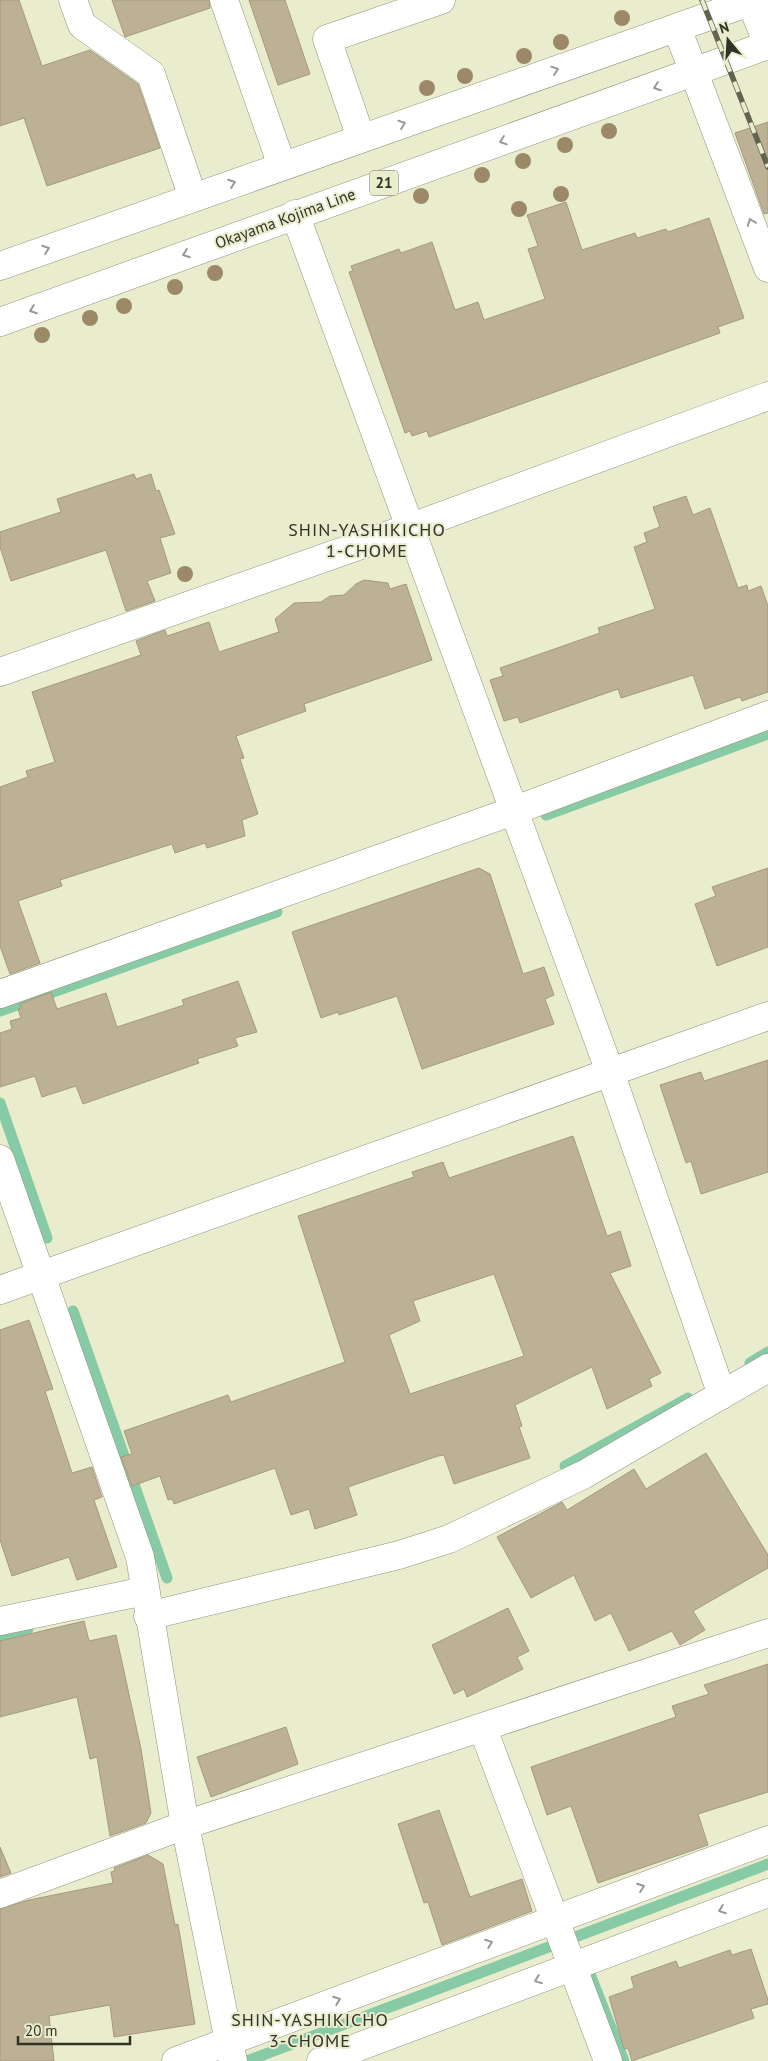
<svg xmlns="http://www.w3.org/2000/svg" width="768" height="2061" viewBox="0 0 768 2061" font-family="'PT Sans',sans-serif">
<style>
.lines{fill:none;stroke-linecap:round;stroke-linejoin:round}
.stream{stroke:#87caa6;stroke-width:11}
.building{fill:#bcb095;stroke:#a59a7f;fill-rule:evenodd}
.minor-casing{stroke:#919377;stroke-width:29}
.major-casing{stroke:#919377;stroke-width:29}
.minor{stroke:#fff;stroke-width:28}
.major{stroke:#fff;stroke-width:28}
.rail-casing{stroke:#626353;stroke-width:5.5}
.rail{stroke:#eaecce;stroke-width:4;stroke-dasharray:11;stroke-linecap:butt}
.tree{fill:#9b8968}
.oneway{stroke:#989993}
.labels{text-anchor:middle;stroke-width:4;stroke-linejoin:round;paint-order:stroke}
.shield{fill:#eaecce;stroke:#696a59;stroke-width:1}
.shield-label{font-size:15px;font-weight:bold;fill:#323327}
.street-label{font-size:16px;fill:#323327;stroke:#eaecce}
.neighbourhood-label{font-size:18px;letter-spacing:1px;fill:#323327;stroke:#eaecce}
</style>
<rect width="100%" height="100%" fill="#eaecce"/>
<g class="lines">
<g class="stream">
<polyline points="546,815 768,734"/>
<polyline points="0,1011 277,912"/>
<polyline points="0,1103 47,1238"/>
<polyline points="73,1311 167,1578"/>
<polyline points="750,1363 768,1352"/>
<polyline points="565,1466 688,1398"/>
<polyline points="0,1636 28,1629"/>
<polyline points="590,1974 624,2061"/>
<polyline points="247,2061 768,1864"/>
</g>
</g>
<g class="building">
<polygon points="0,0 19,0 42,66 90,50 138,84 160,148 47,186 24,118 0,126"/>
<polygon points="112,0 209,0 210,8 125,37"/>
<polygon points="249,0 285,0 310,74 278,85"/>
<polygon points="768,122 768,213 764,214 735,133"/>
<polygon points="566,202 582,250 635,233 637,238 666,229 668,232 709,218 744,318 718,327 720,333 429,437 427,431 412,436 410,431 405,433 349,272 353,271 351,266 399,249 401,253 432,242 455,310 478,302 484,320 545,299 528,249 538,246 527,215"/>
<polygon points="134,474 136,479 151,474 156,491 159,490 175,534 160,538 171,573 147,581 155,601 126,611 106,550 11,581 0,547 0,532 61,512 57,499"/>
<polygon points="686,496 693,515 710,508 738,588 747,585 748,591 761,586 768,606 768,692 742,701 740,697 705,709 693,675 621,698 618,689 520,723 518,717 504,721 490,680 503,676 500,668 600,633 598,628 655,609 634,547 647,542 644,533 660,527 653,507"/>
<polygon points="364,580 388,583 390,589 406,584 432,660 304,704 306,711 236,736 244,758 240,759 258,814 242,820 245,836 207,848 205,843 175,853 172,844 60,880 62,886 18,901 40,963 10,974 0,946 0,787 28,777 26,771 55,762 32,692 141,655 136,641 165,630 167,636 209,622 219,652 279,632 275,619 294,603 321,602 330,596 344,595 356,584"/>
<polygon points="479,868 490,874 523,974 544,967 554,995 545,999 554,1024 422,1069 397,996 339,1015 338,1012 321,1018 292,932"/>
<polygon points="768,868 768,947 717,966 695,904 716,896 712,887"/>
<polygon points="238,981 257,1032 235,1038 238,1046 197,1059 199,1063 83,1104 76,1086 42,1097 35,1076 0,1087 0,1033 12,1029 10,1021 21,1018 18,1009 21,1008 20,1004 51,992 57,1009 106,993 117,1027 184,1005 182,1000"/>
<polygon points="768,1060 768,1172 701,1194 691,1161 686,1163 660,1085 701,1072 704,1081"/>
<path d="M573 1136 607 1236 620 1231 631 1266 610 1273 661 1373 649 1379 652 1386 607 1409 592 1367 515 1405 522 1426 519 1427 530 1458 454 1484 444 1455 438 1456 348 1487 357 1515 315 1529 309 1509 291 1515 275 1468 174 1504 172 1499 168 1500 160 1476 132 1486 121 1457 132 1454 124 1431 228 1395 231 1402 345 1362 298 1216 414 1177 412 1172 443 1162 449 1178ZM494 1274 524 1356 410 1394 389 1335 420 1321 413 1301Z"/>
<polygon points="29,1320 53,1389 45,1391 72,1473 92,1467 102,1497 94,1500 117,1567 77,1580 69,1557 12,1576 0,1540 0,1330"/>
<polygon points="706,1453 768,1555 768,1568 693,1611 705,1630 680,1645 672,1631 629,1651 611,1613 595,1621 574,1575 531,1598 497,1537 562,1502 567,1510 634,1469 646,1489"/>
<polygon points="508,1608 529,1651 517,1657 523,1669 467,1697 464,1689 454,1694 432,1645"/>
<polygon points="84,1621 89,1641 116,1635 141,1749 151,1813 146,1823 110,1836 97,1757 90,1759 77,1697 0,1717 0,1641"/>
<polygon points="768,1664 768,1792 698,1814 708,1845 598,1883 571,1806 547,1815 531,1767 676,1717 672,1706 709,1694 704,1685"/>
<polygon points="286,1727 298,1764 211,1797 197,1757"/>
<polygon points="439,1810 470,1897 522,1879 532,1911 442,1945 428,1902 424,1903 398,1824"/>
<polygon points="0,1847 11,1873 0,1877"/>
<polygon points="148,1855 163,1864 175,1925 178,1924 195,2024 114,2037 110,2005 49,2016 54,2061 0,2061 0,1909 29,1900 113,1883 111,1872 115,1871 114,1868"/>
<polygon points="751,1949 768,2000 768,2004 751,2009 754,2018 632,2061 628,2048 624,2049 609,1997 634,1988 631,1977 676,1961 679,1968 730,1950 732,1955"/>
</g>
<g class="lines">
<g class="minor-casing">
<g id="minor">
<polyline points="73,0 82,25 151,74 193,198"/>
<polyline points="224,0 282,166"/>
<polyline points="750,0 768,44"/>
<polyline points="677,28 768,268"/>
<polyline points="361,138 327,39 441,0"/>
<polyline points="295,214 610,1072 722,1395"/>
<polyline points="0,672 409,528 768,396"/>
<polyline points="0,994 513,811 768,715"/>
<polyline points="0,1159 140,1557 185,1825 233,2061"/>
<polyline points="0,1290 768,1016"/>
<polyline points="148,1616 399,1555 449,1539 583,1475 768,1368"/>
<polyline points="0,1621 145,1591"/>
<polyline points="483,1729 608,2061"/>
<polyline points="0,1894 185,1825 768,1633"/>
<polyline points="176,2061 768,1840"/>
<polyline points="321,2061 768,1893"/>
</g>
</g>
<g class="major-casing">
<g id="major">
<polyline points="0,266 755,0"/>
<polyline points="0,322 768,45"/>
</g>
</g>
<use href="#minor" class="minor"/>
<use href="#major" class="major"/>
<g class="rail-casing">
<polyline id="rail" points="702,0 768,167"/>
</g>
<use href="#rail" class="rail"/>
</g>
<g class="tree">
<circle cx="622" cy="18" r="8"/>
<circle cx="561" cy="42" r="8"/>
<circle cx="524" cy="56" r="8"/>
<circle cx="465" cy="76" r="8"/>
<circle cx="427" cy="88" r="8"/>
<circle cx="609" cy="131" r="8"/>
<circle cx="565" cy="145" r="8"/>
<circle cx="523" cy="161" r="8"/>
<circle cx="482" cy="175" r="8"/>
<circle cx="561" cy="194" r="8"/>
<circle cx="421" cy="196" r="8"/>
<circle cx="519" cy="209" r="8"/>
<circle cx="215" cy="273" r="8"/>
<circle cx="175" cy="287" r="8"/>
<circle cx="124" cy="306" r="8"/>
<circle cx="90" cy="318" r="8"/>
<circle cx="42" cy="335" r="8"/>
<circle cx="185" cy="574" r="8"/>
</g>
<defs><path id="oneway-chevron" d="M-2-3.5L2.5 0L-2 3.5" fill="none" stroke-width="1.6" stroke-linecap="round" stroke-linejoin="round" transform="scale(1.25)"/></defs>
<g class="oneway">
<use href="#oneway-chevron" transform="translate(555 70) rotate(-19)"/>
<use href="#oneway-chevron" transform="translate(657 87) rotate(160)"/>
<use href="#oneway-chevron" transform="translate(402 124) rotate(-19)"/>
<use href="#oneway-chevron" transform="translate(503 141) rotate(161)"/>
<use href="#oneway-chevron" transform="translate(232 183) rotate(-20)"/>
<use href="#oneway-chevron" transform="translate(751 222) rotate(-111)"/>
<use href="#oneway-chevron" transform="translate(46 249) rotate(-20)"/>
<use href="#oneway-chevron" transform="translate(186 254) rotate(160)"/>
<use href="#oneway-chevron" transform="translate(33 310) rotate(160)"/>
<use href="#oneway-chevron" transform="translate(641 1887) rotate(-20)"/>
<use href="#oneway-chevron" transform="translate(722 1910) rotate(159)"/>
<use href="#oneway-chevron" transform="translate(489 1943) rotate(-21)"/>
<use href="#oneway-chevron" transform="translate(538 1980) rotate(159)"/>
<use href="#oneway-chevron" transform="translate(337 2000) rotate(-21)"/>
</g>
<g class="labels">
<rect class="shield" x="370" y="170.5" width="28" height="25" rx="4"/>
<g class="shield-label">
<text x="384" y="188">21</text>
</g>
<g class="street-label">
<text transform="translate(285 218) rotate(-20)" y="6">Okayama Kojima Line</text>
</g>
<g class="neighbourhood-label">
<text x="367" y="536">SHIN-YASHIKICHO<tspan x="367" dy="21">1-CHOME</tspan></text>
<text x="310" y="2026">SHIN-YASHIKICHO<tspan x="310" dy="21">3-CHOME</tspan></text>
</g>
</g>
<g transform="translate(728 40) rotate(342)" stroke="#eaecce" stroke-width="4" paint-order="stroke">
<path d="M0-4L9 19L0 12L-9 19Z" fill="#323327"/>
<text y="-8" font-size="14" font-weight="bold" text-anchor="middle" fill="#323327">N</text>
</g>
<path d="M18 2036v8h112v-8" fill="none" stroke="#323327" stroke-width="2.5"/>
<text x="25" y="2036" font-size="15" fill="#323327" stroke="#eaecce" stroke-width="4" paint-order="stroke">20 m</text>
</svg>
